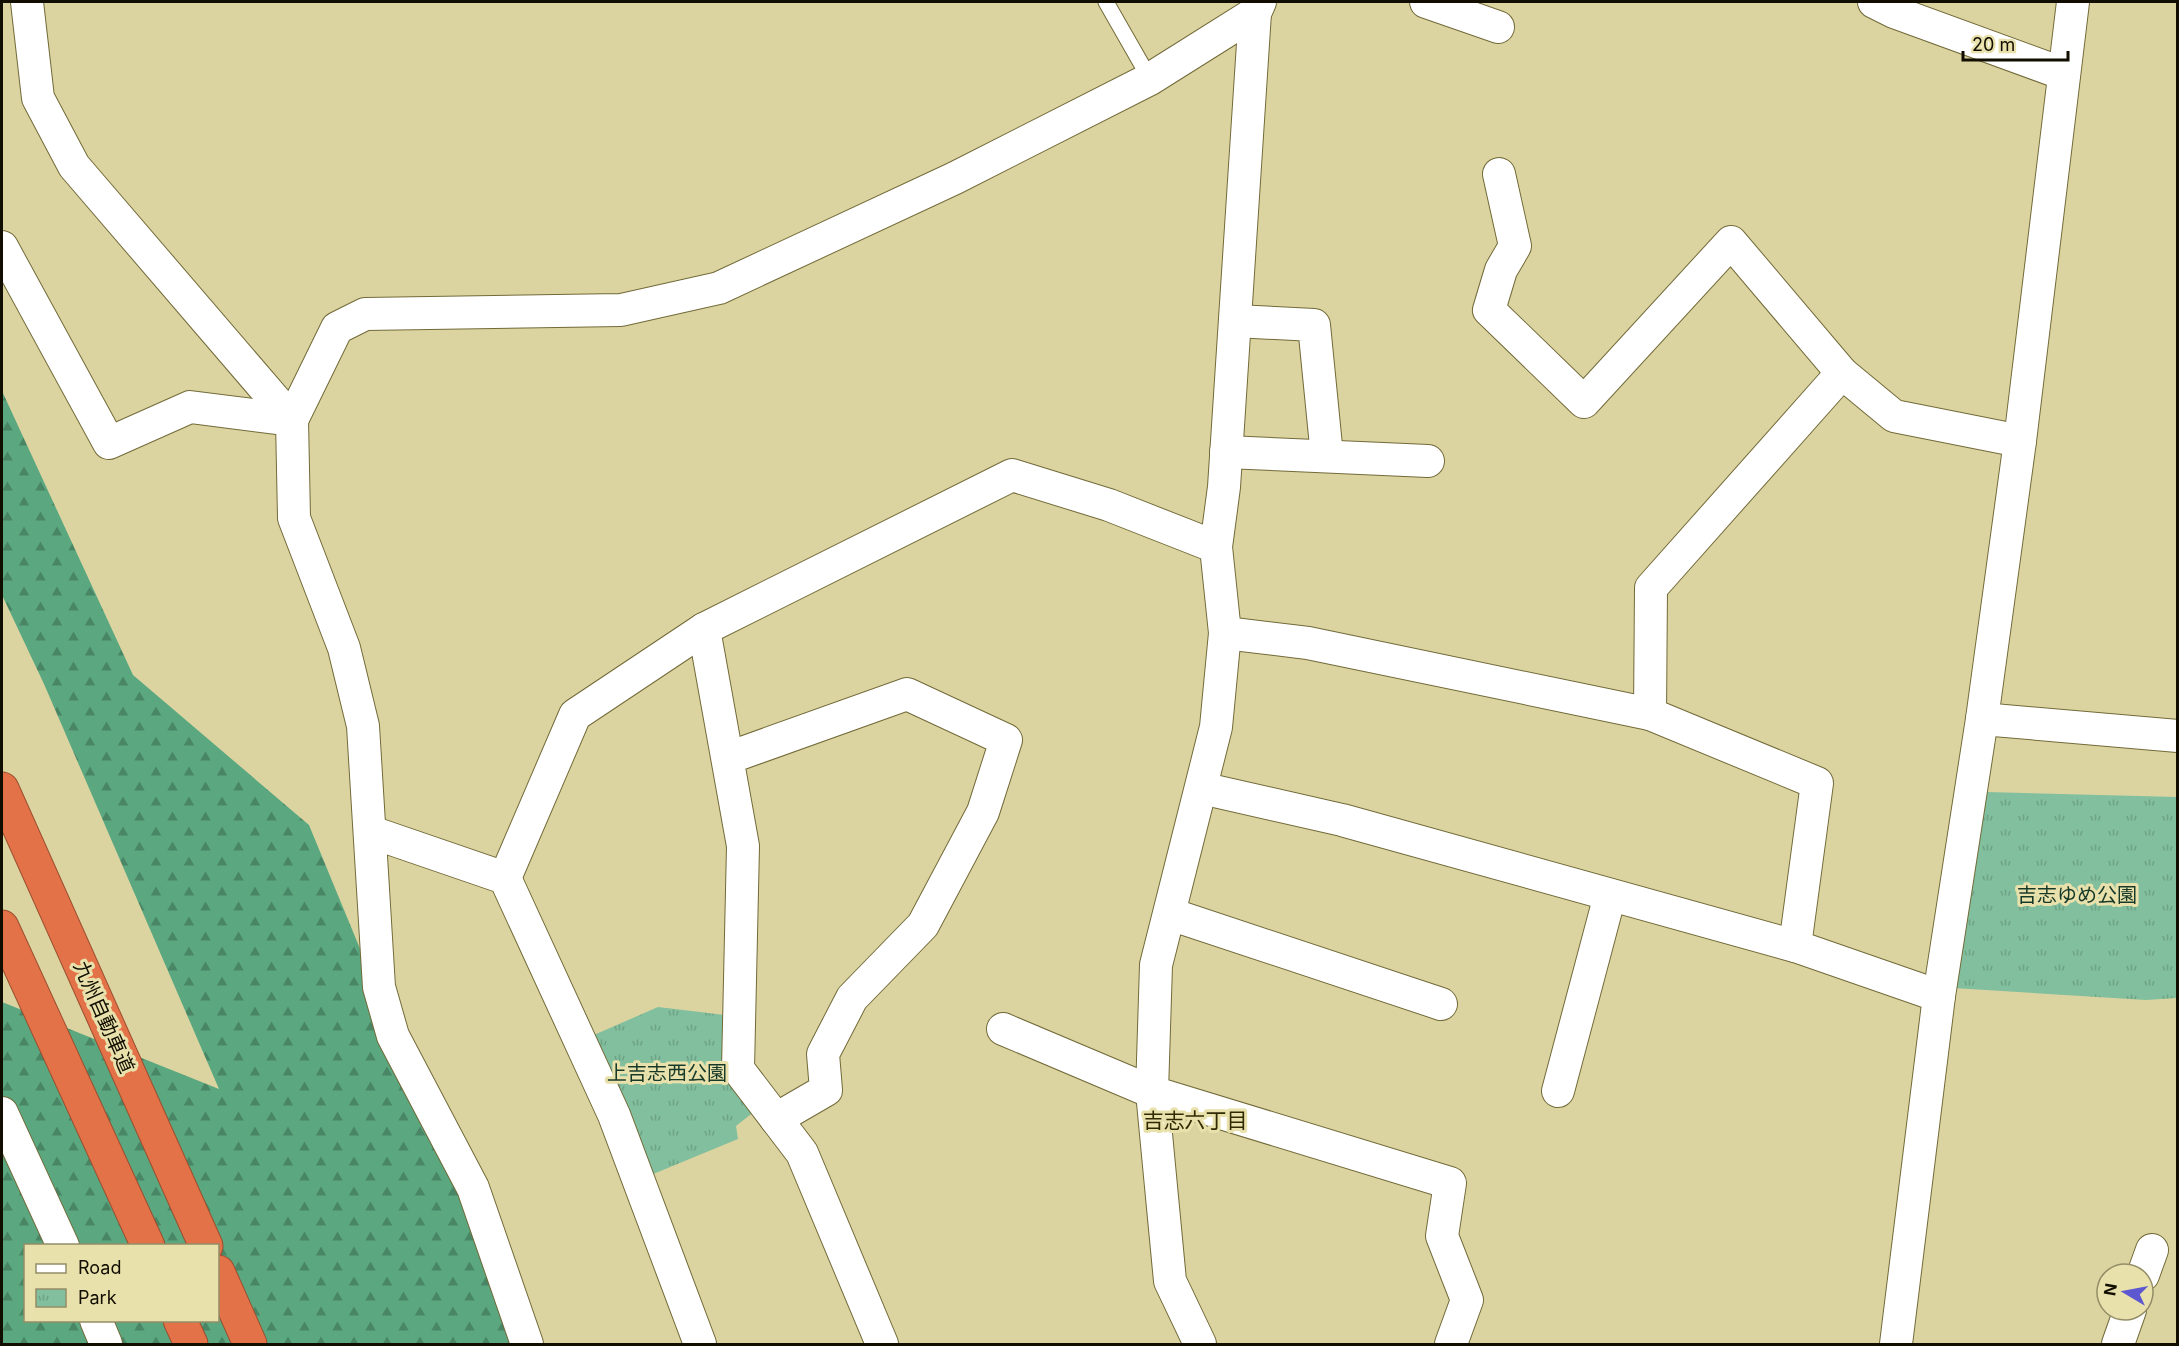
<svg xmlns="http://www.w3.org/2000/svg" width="2179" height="1346" viewBox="0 0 2179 1346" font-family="Inter,'Noto Sans JP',sans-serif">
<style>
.forest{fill:url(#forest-firs);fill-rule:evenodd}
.park{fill:url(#park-tufts)}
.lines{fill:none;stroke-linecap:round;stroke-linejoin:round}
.service-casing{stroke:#726a39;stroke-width:17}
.minor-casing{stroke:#726a39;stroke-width:34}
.motorway-casing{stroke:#9a4f2f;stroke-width:35}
.service{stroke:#fff;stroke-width:15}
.minor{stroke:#fff;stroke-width:32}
.motorway{stroke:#e37248;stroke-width:33}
.labels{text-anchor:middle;stroke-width:6;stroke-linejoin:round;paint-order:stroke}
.park-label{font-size:20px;fill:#163928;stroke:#e9e1ac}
.street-label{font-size:20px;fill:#110e00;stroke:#e9e1ac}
.neighbourhood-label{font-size:21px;fill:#302a03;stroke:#e9e1ac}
</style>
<defs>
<pattern id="forest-firs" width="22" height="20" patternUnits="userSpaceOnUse" patternTransform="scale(1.5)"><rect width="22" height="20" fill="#5aa780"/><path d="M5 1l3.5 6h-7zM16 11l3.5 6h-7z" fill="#498666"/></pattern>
<pattern id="park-tufts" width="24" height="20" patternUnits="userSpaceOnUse" patternTransform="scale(1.5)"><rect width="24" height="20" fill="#81bf9e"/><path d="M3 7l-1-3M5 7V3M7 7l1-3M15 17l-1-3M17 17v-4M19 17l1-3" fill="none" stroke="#6ea386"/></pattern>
</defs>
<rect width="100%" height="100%" fill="#dcd4a0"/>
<path class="forest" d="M2 391 133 675 309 825 523 1344H2V1002L219 1089 44 684 2 595ZM26 1246H218V1320H26Z"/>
<g class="park">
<polygon points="1986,792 2177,797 2177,998 2146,1000 1953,988"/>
<polygon points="658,1007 733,1016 760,1107 736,1126 738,1139 646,1177 587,1038"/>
</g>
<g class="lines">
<g class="service-casing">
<polyline id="service" points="1106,2 1150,79"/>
</g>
<g class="minor-casing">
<g id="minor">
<polyline points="27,2 38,98 74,166 292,420"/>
<polyline points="1426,2 1498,27"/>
<polyline points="1874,2 1894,12 2064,74"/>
<polyline points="1499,174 1515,246 1501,270 1489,310 1584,402 1731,242 1842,373 1894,416 2020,441"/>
<polyline points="2,247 109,443 190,407 292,420"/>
<polyline points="1235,321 1314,325 1327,456"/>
<polyline points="1226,452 1428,461"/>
<polyline points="704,629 743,846 738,1069 802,1153 882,1344"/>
<polyline points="1225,633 1308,643 1650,714 1817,783 1795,946 1939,996"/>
<polyline points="1650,714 1651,588 1842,373"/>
<polyline points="1982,719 2178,736"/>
<polyline points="728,758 907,694 1006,740 983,812 923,925 852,998 823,1054 826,1090 776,1119"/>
<polyline points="1201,788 1342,820 1795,946"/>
<polyline points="371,832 505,878 614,1115 700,1344"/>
<polyline points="505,878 575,715 704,629 1012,475 1109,505 1216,547"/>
<polyline points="1170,914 1441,1004"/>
<polyline points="1003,1029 1152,1092 1450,1183 1442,1236 1467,1300 1451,1344"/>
<polyline points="1558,1091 1610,895"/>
<polyline points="2,1113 63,1246"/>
<polyline points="2143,1275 2152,1250"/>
<polyline points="96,1320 106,1344"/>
<polyline points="527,1344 473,1188 393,1036 379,987 363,726 344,648 294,518 292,420 337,328 365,314 621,310 719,288 955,178 1150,79 1255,13 1260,2"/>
<polyline points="1200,1344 1170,1281 1152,1092 1156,965 1216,727 1225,633 1216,547 1224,487 1255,13"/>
<polyline points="1896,1344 1939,996 1982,719 2020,441 2073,2"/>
<polyline points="2118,1344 2130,1310"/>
</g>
</g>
<g class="motorway-casing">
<g id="motorway">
<polyline points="2,789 206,1246"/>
<polyline points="2,927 148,1246"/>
<polyline points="218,1272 250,1344"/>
<polyline points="180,1320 191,1344"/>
</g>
</g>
<use href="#service" class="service"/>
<use href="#minor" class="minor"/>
<use href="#motorway" class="motorway"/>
</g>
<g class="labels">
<g class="park-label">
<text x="2077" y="902">吉志ゆめ公園</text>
<text x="667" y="1080">上吉志西公園</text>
</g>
<g class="street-label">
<text transform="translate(104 1017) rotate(66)" y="7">九州自動車道</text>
</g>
<g class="neighbourhood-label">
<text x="1195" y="1128">吉志六丁目</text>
</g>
</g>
<rect width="2179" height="1346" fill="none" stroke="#110e00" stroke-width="6"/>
<rect x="24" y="1244" width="195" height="78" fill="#e9e1ac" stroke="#938d67" stroke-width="1.5"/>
<rect x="36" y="1264" width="30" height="9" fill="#ffffff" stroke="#938d67" stroke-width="1.5"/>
<text x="78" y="1274" font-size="18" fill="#110e00">Road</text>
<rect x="36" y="1289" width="30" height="18" fill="url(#park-tufts)" stroke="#938d67" stroke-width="1.5"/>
<text x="78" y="1304" font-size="18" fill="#110e00">Park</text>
<g transform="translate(2125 1292) rotate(280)"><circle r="28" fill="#e9e1ac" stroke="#938d67" stroke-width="1.5"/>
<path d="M0-4.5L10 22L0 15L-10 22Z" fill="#5d57d0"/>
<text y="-9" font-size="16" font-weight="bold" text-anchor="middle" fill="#110e00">N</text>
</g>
<path d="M1963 51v9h105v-9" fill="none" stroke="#110e00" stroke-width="3"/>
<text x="1972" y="51" font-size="18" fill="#110e00" stroke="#e9e1ac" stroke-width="4.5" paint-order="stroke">20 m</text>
</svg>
